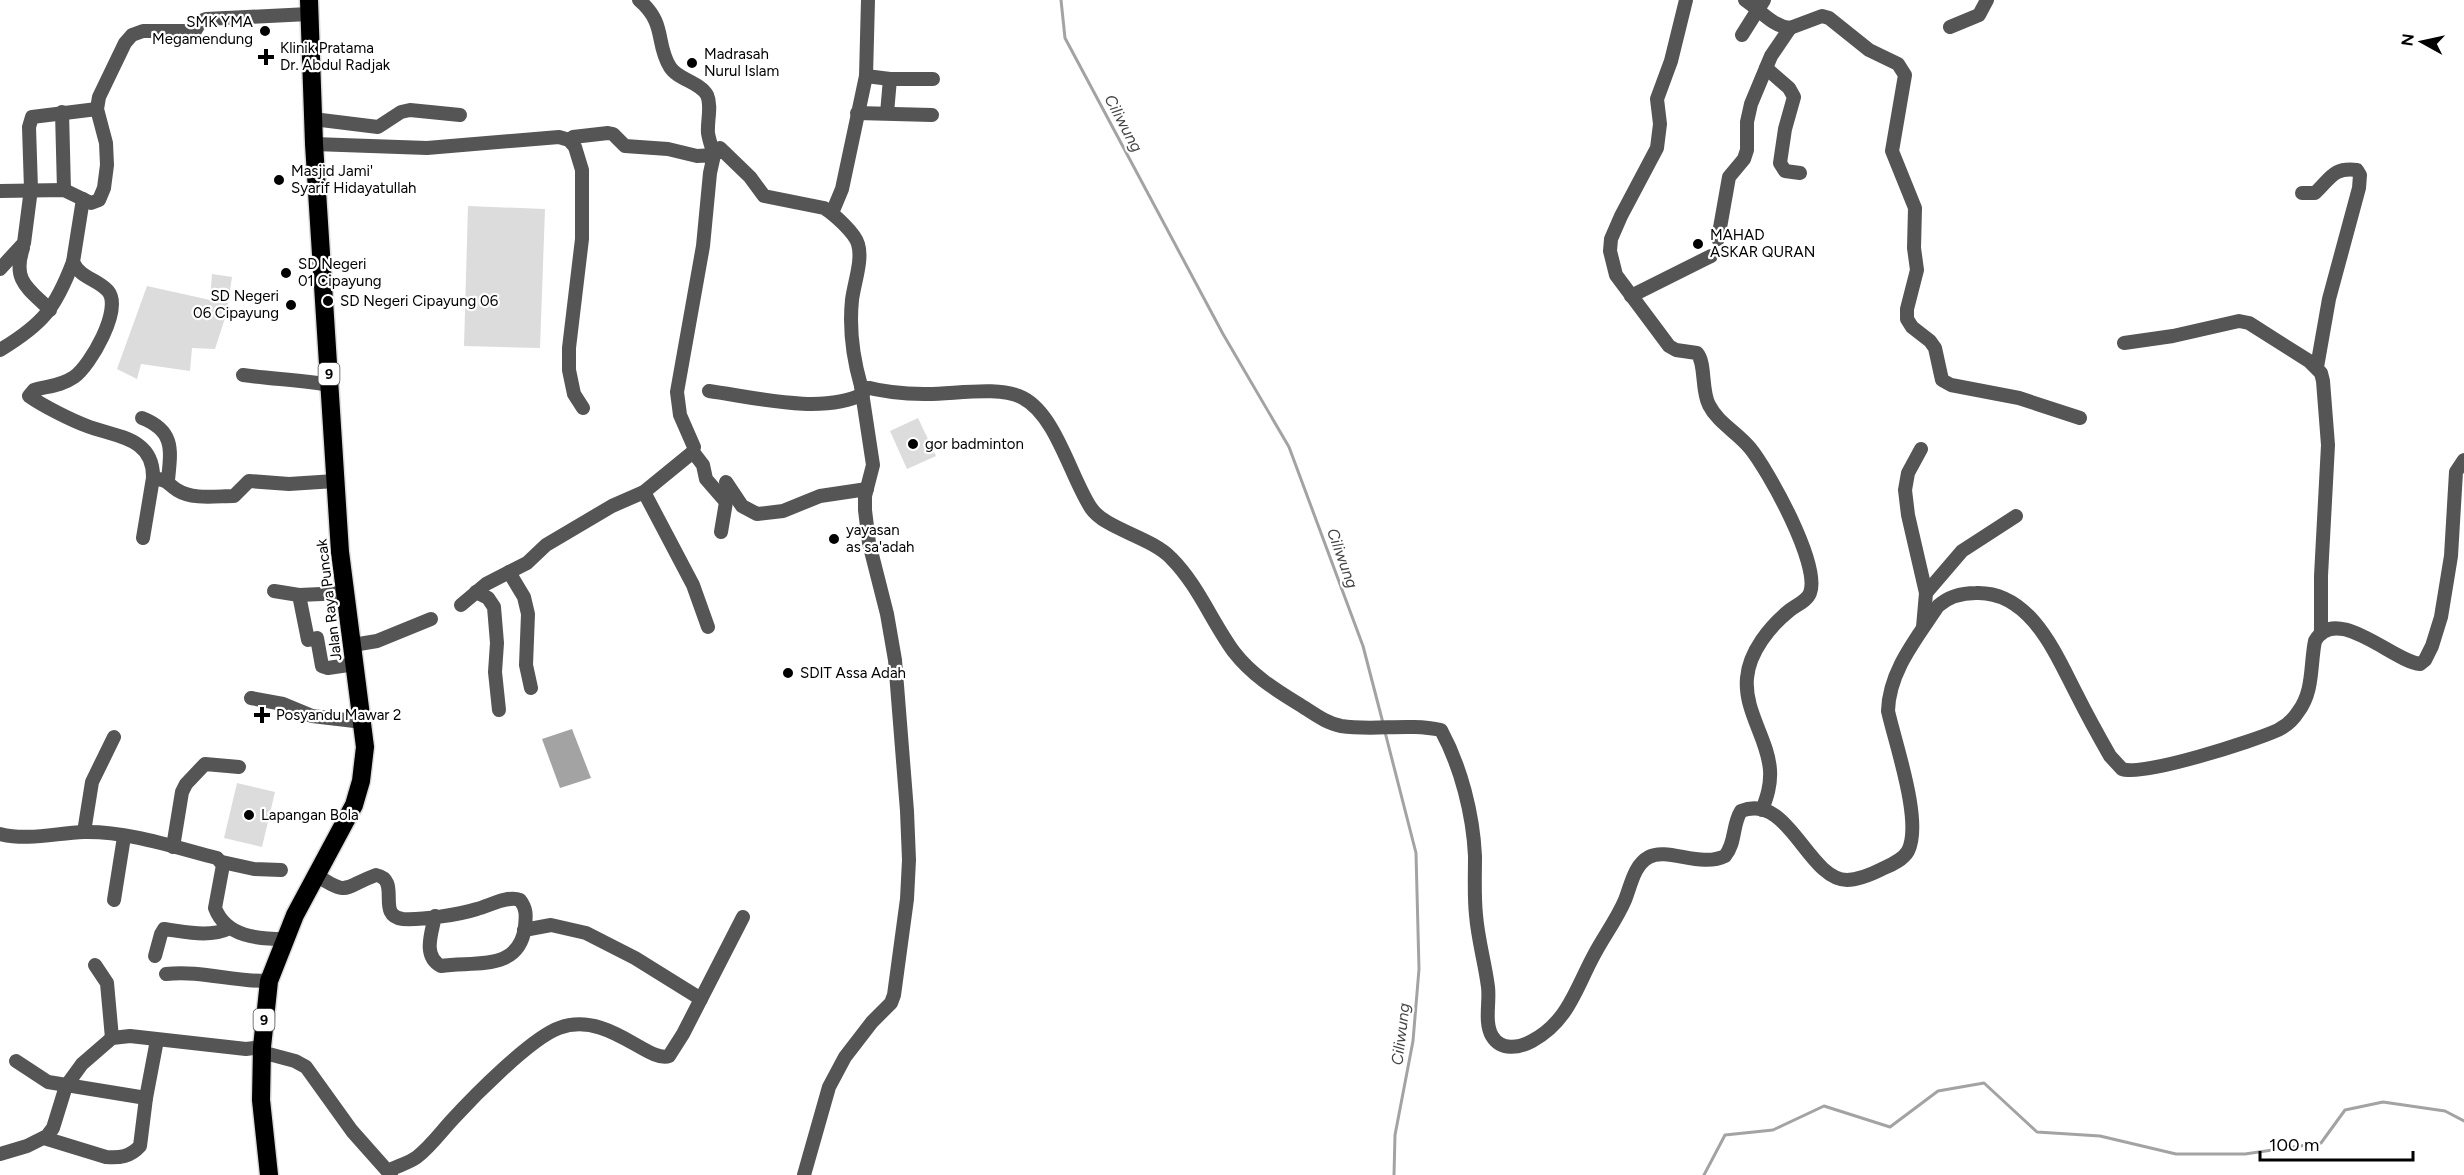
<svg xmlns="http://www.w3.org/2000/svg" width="2464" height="1175" viewBox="0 0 2464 1175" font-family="Figtree,sans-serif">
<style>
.green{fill:#dcdcdc}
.water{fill:#a3a3a3}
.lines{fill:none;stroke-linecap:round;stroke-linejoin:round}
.stream{stroke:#a3a3a3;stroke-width:3}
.highway-casing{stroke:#dbdbdb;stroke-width:21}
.minor{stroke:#555;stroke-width:14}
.highway{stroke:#000;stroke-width:18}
.poi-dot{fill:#000;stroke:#fff;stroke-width:2}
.labels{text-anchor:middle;stroke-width:4.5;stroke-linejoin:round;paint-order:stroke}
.shield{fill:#fff;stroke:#4c4c4c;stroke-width:1.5}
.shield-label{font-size:14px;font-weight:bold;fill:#000}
.poi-label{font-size:15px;fill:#000;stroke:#fff;text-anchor:start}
.street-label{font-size:15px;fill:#000;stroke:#fff}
.water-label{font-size:16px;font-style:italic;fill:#444;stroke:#fff}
</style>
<rect width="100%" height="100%" fill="#fff"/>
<g class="green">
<polygon points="468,206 545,209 540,348 464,346"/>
<polygon points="212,274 232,277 226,315 215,349 192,348 190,371 141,364 137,379 117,369 147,286 210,300"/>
<polygon points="918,418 936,456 907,469 890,431"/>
<polygon points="237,783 275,792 262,847 224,838"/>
</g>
<polygon class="water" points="572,729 591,778 560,788 542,739"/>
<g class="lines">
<g class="stream">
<polyline points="1061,0 1065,38 1223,334 1289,447 1363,646 1383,723"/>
<polyline points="1385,732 1416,853 1419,969 1413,1041 1395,1135 1394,1175"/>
<polyline points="1704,1175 1725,1135 1773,1130 1824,1106 1890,1127 1938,1091 1984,1083 2037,1132 2100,1136 2176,1154 2245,1154 2321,1143 2345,1110 2383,1102 2445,1111 2464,1121"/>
</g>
<g class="highway-casing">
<polyline id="highway" points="269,1175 261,1100 262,1047 269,981 295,915 354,805 361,781 365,747 340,552 314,144 309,0"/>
</g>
<g class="minor">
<path d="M639 0C667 24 655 43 670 67 678 80 700 82 707 95 712 106 707 121 708 133 709 140 712 148 714 155L720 148 750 177 764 196 824 208C834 214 855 233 858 244 863 260 854 283 852 300 849 329 853 358 861 386 880 391 903 394 924 394 951 395 999 385 1023 398 1056 415 1071 478 1091 508 1105 529 1151 537 1171 558 1198 585 1212 622 1234 652 1251 674 1274 689 1297 703 1312 712 1325 723 1341 726 1374 731 1408 723 1441 730 1461 767 1473 814 1475 856 1475 876 1474 896 1476 915 1478 940 1485 963 1488 987 1490 1002 1484 1022 1492 1036 1501 1051 1519 1048 1532 1041 1568 1022 1576 988 1594 955 1604 936 1617 919 1625 900 1631 885 1634 865 1649 857 1667 847 1701 868 1725 856 1736 843 1732 825 1741 811 1789 792 1807 879 1847 880 1858 880 1872 874 1882 869 1891 865 1903 860 1908 851 1923 822 1895 743 1888 711 1889 671 1917 638 1938 606 1949 596 1961 593 1976 593 2031 591 2056 655 2077 695 2087 715 2098 735 2110 756L2122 769C2142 777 2254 741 2278 730 2286 726 2293 720 2298 712 2314 691 2310 665 2315 641 2336 603 2394 662 2420 664L2425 660 2432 646 2441 617 2451 556 2456 472 2464 460"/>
<path d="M1686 0 1671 61 1657 99 1660 124 1657 148 1621 216 1611 239 1610 251 1616 275 1669 346 1676 350 1697 353C1706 363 1701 390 1709 405 1718 423 1737 432 1750 448 1768 470 1821 565 1810 593 1807 601 1796 605 1790 610 1770 626 1749 652 1747 678 1744 711 1768 739 1770 770 1771 785 1767 797 1762 810"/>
<path d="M1745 0C1760 10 1772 26 1790 28L1822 16 1829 18 1869 50 1898 64 1905 75 1892 151 1915 208 1914 248 1917 270 1907 309V319L1912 327 1930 341 1935 348 1942 380 1951 385 2019 398 2080 418"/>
<polyline points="1950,27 1979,15 1987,0"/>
<polyline points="1742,35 1764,0"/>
<polyline points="1766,68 1789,88 1794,97 1785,129 1780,163 1785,171 1800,173"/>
<polyline points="866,76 890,79 933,79"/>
<polyline points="62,112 64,190"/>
<polyline points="857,113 932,115"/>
<polyline points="887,113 890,79"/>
<polyline points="313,119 378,127 401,112 410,110 460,115"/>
<polyline points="569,140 573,137 608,133 613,134 625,146 668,149 697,156 714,155 710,173 703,246 677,392 680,415 694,447 693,452 703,465 706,479 726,502 721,532"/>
<polyline points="314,144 427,148 559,137 569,140 575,147 582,170 582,239 569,348 569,370 574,394 583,408"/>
<polyline points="0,191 64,190 91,203 99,200 104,188 107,165 106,143 97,109 99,97 125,43 132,35 143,31 195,31 201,21 206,19 309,14"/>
<path d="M2302 193H2315C2331 178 2333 167 2357 170L2360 175 2359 188 2329 299 2317 367"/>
<path d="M83 199 73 262C80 278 97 279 108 291 123 309 90 366 74 377 61 386 48 386 34 390L29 396C43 406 71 420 87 426 116 437 154 437 153 478 170 481 165 482 177 490 193 500 216 496 234 496L249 481 289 484 335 481"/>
<polyline points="832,213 842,189 866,76 868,0"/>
<polyline points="1718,239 1729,177 1744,159 1747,150 1747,122 1751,104 1771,56 1790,28"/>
<path d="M23 248C12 281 28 288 50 310"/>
<polyline points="0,269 24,243 31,189 29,127 32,117 97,109"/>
<polyline points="1631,296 1711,256"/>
<polyline points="2124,343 2173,336 2239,321 2249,323 2309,361 2321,373 2323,381 2328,445 2321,576 2321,633"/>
<path d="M0 350C43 324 55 309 73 262"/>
<path d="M243 375C272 379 301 380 330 385"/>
<path d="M709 391C753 397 822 415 863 394"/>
<path d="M142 418C175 431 171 450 168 480"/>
<polyline points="1921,449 1908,473 1905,490 1908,515 1926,593 1923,627"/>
<polyline points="726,482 742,506 757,514 783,511 820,496 867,489"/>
<polyline points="644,492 693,585 708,627"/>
<polyline points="143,538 153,478"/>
<polyline points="509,572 524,597 528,614 526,665 531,688"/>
<polyline points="274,591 299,595 344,593"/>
<polyline points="476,592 488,598 494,607 497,643 495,672 499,710"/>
<polyline points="1926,593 1962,551 2016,516"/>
<polyline points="299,595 308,640 317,638 322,666 328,668 355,664"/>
<polyline points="461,605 486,584 527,563 546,545 612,506 644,492 693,452"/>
<polyline points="359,644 377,641 431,619"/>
<polyline points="251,698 283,704 312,716 363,722"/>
<polyline points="84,832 92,782 114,737"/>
<path d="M0 834C28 841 56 833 84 832 128 831 174 847 217 858L223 865 215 908C226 937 258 939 285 939"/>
<polyline points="173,847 182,792 186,784 205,764 239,767"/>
<polyline points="222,862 254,869 281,870"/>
<path d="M316 875C350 897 343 887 376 875 402 880 375 916 403 919 422 920 458 915 477 909 489 906 508 895 520 900 527 909 526 916 525 927 519 972 475 961 441 966 422 956 432 932 435 916"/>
<polyline points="114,900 124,837"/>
<polyline points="524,930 551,925 586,933 635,958 701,999"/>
<path d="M155 956 161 934 164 929C187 932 209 938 230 928"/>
<polyline points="95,965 107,983 112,1038"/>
<path d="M166 974C201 970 234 982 269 981"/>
<path d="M16 1061 48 1082 146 1098 140 1146C130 1157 120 1158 106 1157L44 1138"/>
<polyline points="146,1098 157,1040"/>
<polyline points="0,1154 27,1146 47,1136 53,1128 66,1086 82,1064 112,1038 130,1036 246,1049 262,1047 265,1053 295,1061 306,1067 352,1131 391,1175"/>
<path d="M388 1171C397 1166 409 1163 417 1157 430 1147 441 1132 452 1120 473 1097 531 1038 559 1028 607 1010 649 1064 669 1056L683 1034 743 917"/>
<polyline points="804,1175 829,1087 845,1057 872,1022 891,1003 894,995 907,899 909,860 907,811 895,660 887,614 869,543 865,510 865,496 873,465 861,386"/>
</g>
<use href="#highway" class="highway"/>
</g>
<g class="poi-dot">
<circle cx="265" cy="31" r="6"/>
<path d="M263 48h6v6h6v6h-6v6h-6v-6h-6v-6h6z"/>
<circle cx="692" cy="63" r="6"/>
<circle cx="279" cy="180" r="6"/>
<circle cx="1698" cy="244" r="6"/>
<circle cx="286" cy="273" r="6"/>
<circle cx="328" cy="301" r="6"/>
<circle cx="291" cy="305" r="6"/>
<circle cx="913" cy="444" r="6"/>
<circle cx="834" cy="539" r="6"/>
<circle cx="788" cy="673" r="6"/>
<path d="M259 706h6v6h6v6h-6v6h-6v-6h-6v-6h6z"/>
<circle cx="249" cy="815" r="6"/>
</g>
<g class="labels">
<g class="shield">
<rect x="318.5" y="363" width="21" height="22" rx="4.5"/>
<rect x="253.5" y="1009" width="21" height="22" rx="4.5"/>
</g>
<g class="shield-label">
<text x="329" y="379">9</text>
<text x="264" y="1025">9</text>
</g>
<g class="poi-label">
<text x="253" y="27" text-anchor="end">SMK YMA<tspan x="253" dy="17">Megamendung</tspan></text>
<text x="280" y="53">Klinik Pratama<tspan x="280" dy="17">Dr. Abdul Radjak</tspan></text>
<text x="704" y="59">Madrasah<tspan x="704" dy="17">Nurul Islam</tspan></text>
<text x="291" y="176">Masjid Jami'<tspan x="291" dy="17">Syarif Hidayatullah</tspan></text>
<text x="1710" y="240">MAHAD<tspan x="1710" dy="17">ASKAR QURAN</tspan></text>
<text x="298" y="269">SD Negeri<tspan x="298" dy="17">01 Cipayung</tspan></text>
<text x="279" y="301" text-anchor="end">SD Negeri<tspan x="279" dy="17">06 Cipayung</tspan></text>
<text x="340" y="306">SD Negeri Cipayung 06</text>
<text x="925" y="449">gor badminton</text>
<text x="846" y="535">yayasan<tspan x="846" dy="17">as sa'adah</tspan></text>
<text x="800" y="678">SDIT Assa Adah</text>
<text x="276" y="720">Posyandu Mawar 2</text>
<text x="261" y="820">Lapangan Bola</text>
</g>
<g class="street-label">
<text transform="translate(329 600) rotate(-97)" y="5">Jalan Raya Puncak</text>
</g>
<g class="water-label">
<text transform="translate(1124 123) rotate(62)" y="6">Ciliwung</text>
<text transform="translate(1343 558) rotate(70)" y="6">Ciliwung</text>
<text transform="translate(1400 1034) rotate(-83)" y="6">Ciliwung</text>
</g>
</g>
<g transform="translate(2422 42) rotate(278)" stroke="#ffffff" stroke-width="4.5" paint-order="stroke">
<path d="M0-4.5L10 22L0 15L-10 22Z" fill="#000000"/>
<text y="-9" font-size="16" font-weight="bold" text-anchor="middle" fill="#000000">N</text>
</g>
<path d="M2260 1151v9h153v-9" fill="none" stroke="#000000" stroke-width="3"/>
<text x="2269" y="1151" font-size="18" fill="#000000" stroke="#ffffff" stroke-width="4.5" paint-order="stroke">100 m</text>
</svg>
